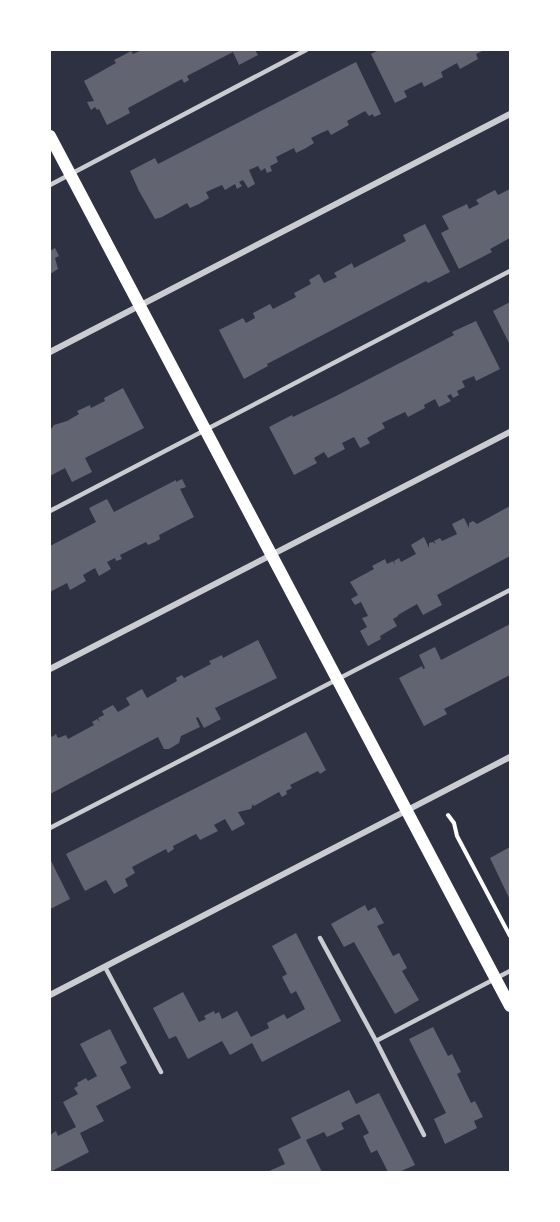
<svg xmlns="http://www.w3.org/2000/svg" width="560" height="1222" viewBox="0 0 560 1222" font-family="Manrope,sans-serif">
<style>
.building{fill:#626471}
.lines{fill:none;stroke-linecap:round;stroke-linejoin:round}
.path{stroke:#fff;stroke-width:4}
.service{stroke:#caccd0;stroke-width:4.5}
.minor{stroke:#caccd0;stroke-width:6}
.secondary{stroke:#fff;stroke-width:12}
</style>
<rect width="100%" height="100%" fill="#2d3142"/>
<g class="building">
<polygon points="142,50 255,50 258,55 239,65 233,52 187,76 189,80 184,83 182,79 128,108 130,113 107,125 99,109 97,110 95,107 91,110 87,102 94,101 84,81 116,63 114,60 122,56 131,51 133,54"/>
<polygon points="379,50 484,50 476,54 478,59 460,69 457,63 441,72 443,77 424,87 422,82 404,91 407,97 395,103 371,54"/>
<polygon points="356,62 381,114 374,117 373,114 369,116 365,111 347,121 349,125 331,135 328,130 321,133 311,138 314,143 306,148 296,153 294,148 276,157 278,162 270,166 272,171 267,173 265,168 261,171 258,166 249,170 255,184 248,188 243,180 239,182 242,186 237,189 235,184 225,190 222,185 206,192 209,198 199,204 190,208 187,203 162,217 155,219 139,191 130,171 155,158 158,164"/>
<polygon points="510,189 510,238 490,249 492,252 459,269 441,233 449,229 442,216 467,204 469,209 479,204 476,200 495,190 498,195"/>
<polygon points="425,224 450,272 428,283 426,281 267,364 268,366 244,379 219,330 243,318 246,323 255,318 253,313 270,304 273,309 296,297 294,293 311,284 309,280 319,274 324,283 337,277 334,273 352,263 354,268 406,241 403,235"/>
<polygon points="55,248 59,256 55,258 58,269 50,274 50,251"/>
<polygon points="510,302 510,345 493,311"/>
<polygon points="476,321 500,369 476,381 474,376 462,381 465,387 457,391 459,395 453,398 451,394 447,396 451,401 439,407 435,399 424,405 425,408 408,417 405,412 382,423 385,428 367,438 370,443 360,448 354,437 342,443 345,449 328,458 324,452 314,458 317,463 294,475 269,427 292,415 293,417 334,397 454,335 452,332"/>
<polygon points="123,388 144,428 85,458 92,472 72,482 65,468 50,476 50,425 51,429 54,425 67,421 79,414 77,411 90,405 91,408 105,401 104,398"/>
<polygon points="182,479 186,487 180,489 194,517 159,535 160,539 155,542 148,545 146,542 120,555 122,559 116,561 115,558 107,562 111,569 99,576 95,568 83,575 86,581 70,590 67,583 50,592 50,546 96,522 89,508 107,499 114,512 176,480 176,482"/>
<polygon points="510,506 510,556 437,595 442,605 423,615 417,604 398,615 398,616 393,619 397,626 380,636 381,639 368,646 360,631 367,627 362,618 368,616 361,602 355,605 351,599 358,595 350,582 374,569 372,566 385,559 387,564 393,561 395,565 394,561 399,558 401,562 416,554 411,545 424,537 429,548 429,543 433,542 436,544 434,541 440,538 442,541 457,534 452,524 464,518 469,528 469,523 473,521 477,524"/>
<polygon points="510,624 510,675 444,709 447,714 424,726 399,678 422,666 423,669 425,668 419,655 435,647 441,660"/>
<polygon points="258,640 277,678 215,708 221,719 204,728 198,717 196,718 200,727 181,736 179,743 169,749 164,749 158,737 50,794 50,734 52,737 56,734 58,738 66,735 68,739 94,725 92,722 97,719 100,722 98,718 104,715 102,711 113,705 118,712 130,705 126,698 142,689 147,698 177,681 176,678 182,675 184,678 211,664 209,661 216,658 222,655 223,658"/>
<polygon points="306,732 326,770 320,774 318,771 290,785 292,788 286,791 287,794 282,797 279,792 254,806 253,804 251,809 238,812 245,824 232,831 225,819 214,825 218,831 200,840 196,834 173,846 174,849 168,853 166,849 132,867 135,873 125,879 128,886 114,894 106,880 85,891 66,854"/>
<polygon points="510,847 510,900 490,858"/>
<polygon points="50,859 70,899 50,909"/>
<polygon points="365,905 368,911 375,907 384,923 377,926 393,956 399,953 407,968 402,971 419,1000 395,1014 354,942 344,947 331,924"/>
<polygon points="296,933 341,1021 262,1062 252,1043 230,1055 222,1041 188,1059 176,1036 169,1039 153,1008 183,992 199,1022 206,1019 204,1016 214,1011 215,1014 219,1012 222,1019 237,1011 251,1037 269,1028 267,1023 284,1014 287,1019 305,1009 296,991 291,994 282,977 287,974 272,946"/>
<polygon points="433,1027 448,1056 452,1054 461,1072 457,1074 471,1103 475,1101 483,1117 474,1121 477,1128 445,1144 434,1119 446,1113 409,1039"/>
<polygon points="110,1029 127,1063 120,1067 131,1088 96,1106 104,1121 80,1133 89,1152 50,1172 50,1135 56,1131 58,1136 76,1127 63,1102 78,1094 74,1088 78,1086 77,1083 86,1078 88,1081 97,1076 80,1044"/>
<polygon points="349,1090 356,1104 379,1093 415,1165 399,1172 388,1172 377,1150 371,1153 363,1136 369,1133 359,1114 341,1123 344,1129 327,1137 324,1132 306,1140 322,1172 267,1172 285,1164 278,1149 301,1138 291,1118"/>
</g>
<g class="lines">
<polyline class="path" points="448,815 454,823 457,836 510,936"/>
<g class="service">
<polyline points="50,185 306,50"/>
<polyline points="50,511 510,271"/>
<polyline points="50,828 510,590"/>
<polyline points="320,938 376,1041 510,971"/>
<polyline points="105,967 161,1072"/>
<polyline points="376,1041 424,1135"/>
</g>
<g class="minor">
<polyline points="50,352 510,114"/>
<polyline points="50,669 510,432"/>
<polyline points="50,995 510,757"/>
</g>
<polyline class="secondary" points="50,136 510,1006"/>
</g>
<rect width="560" height="1222" fill="none" stroke="#ffffff" stroke-width="102"/>
</svg>
